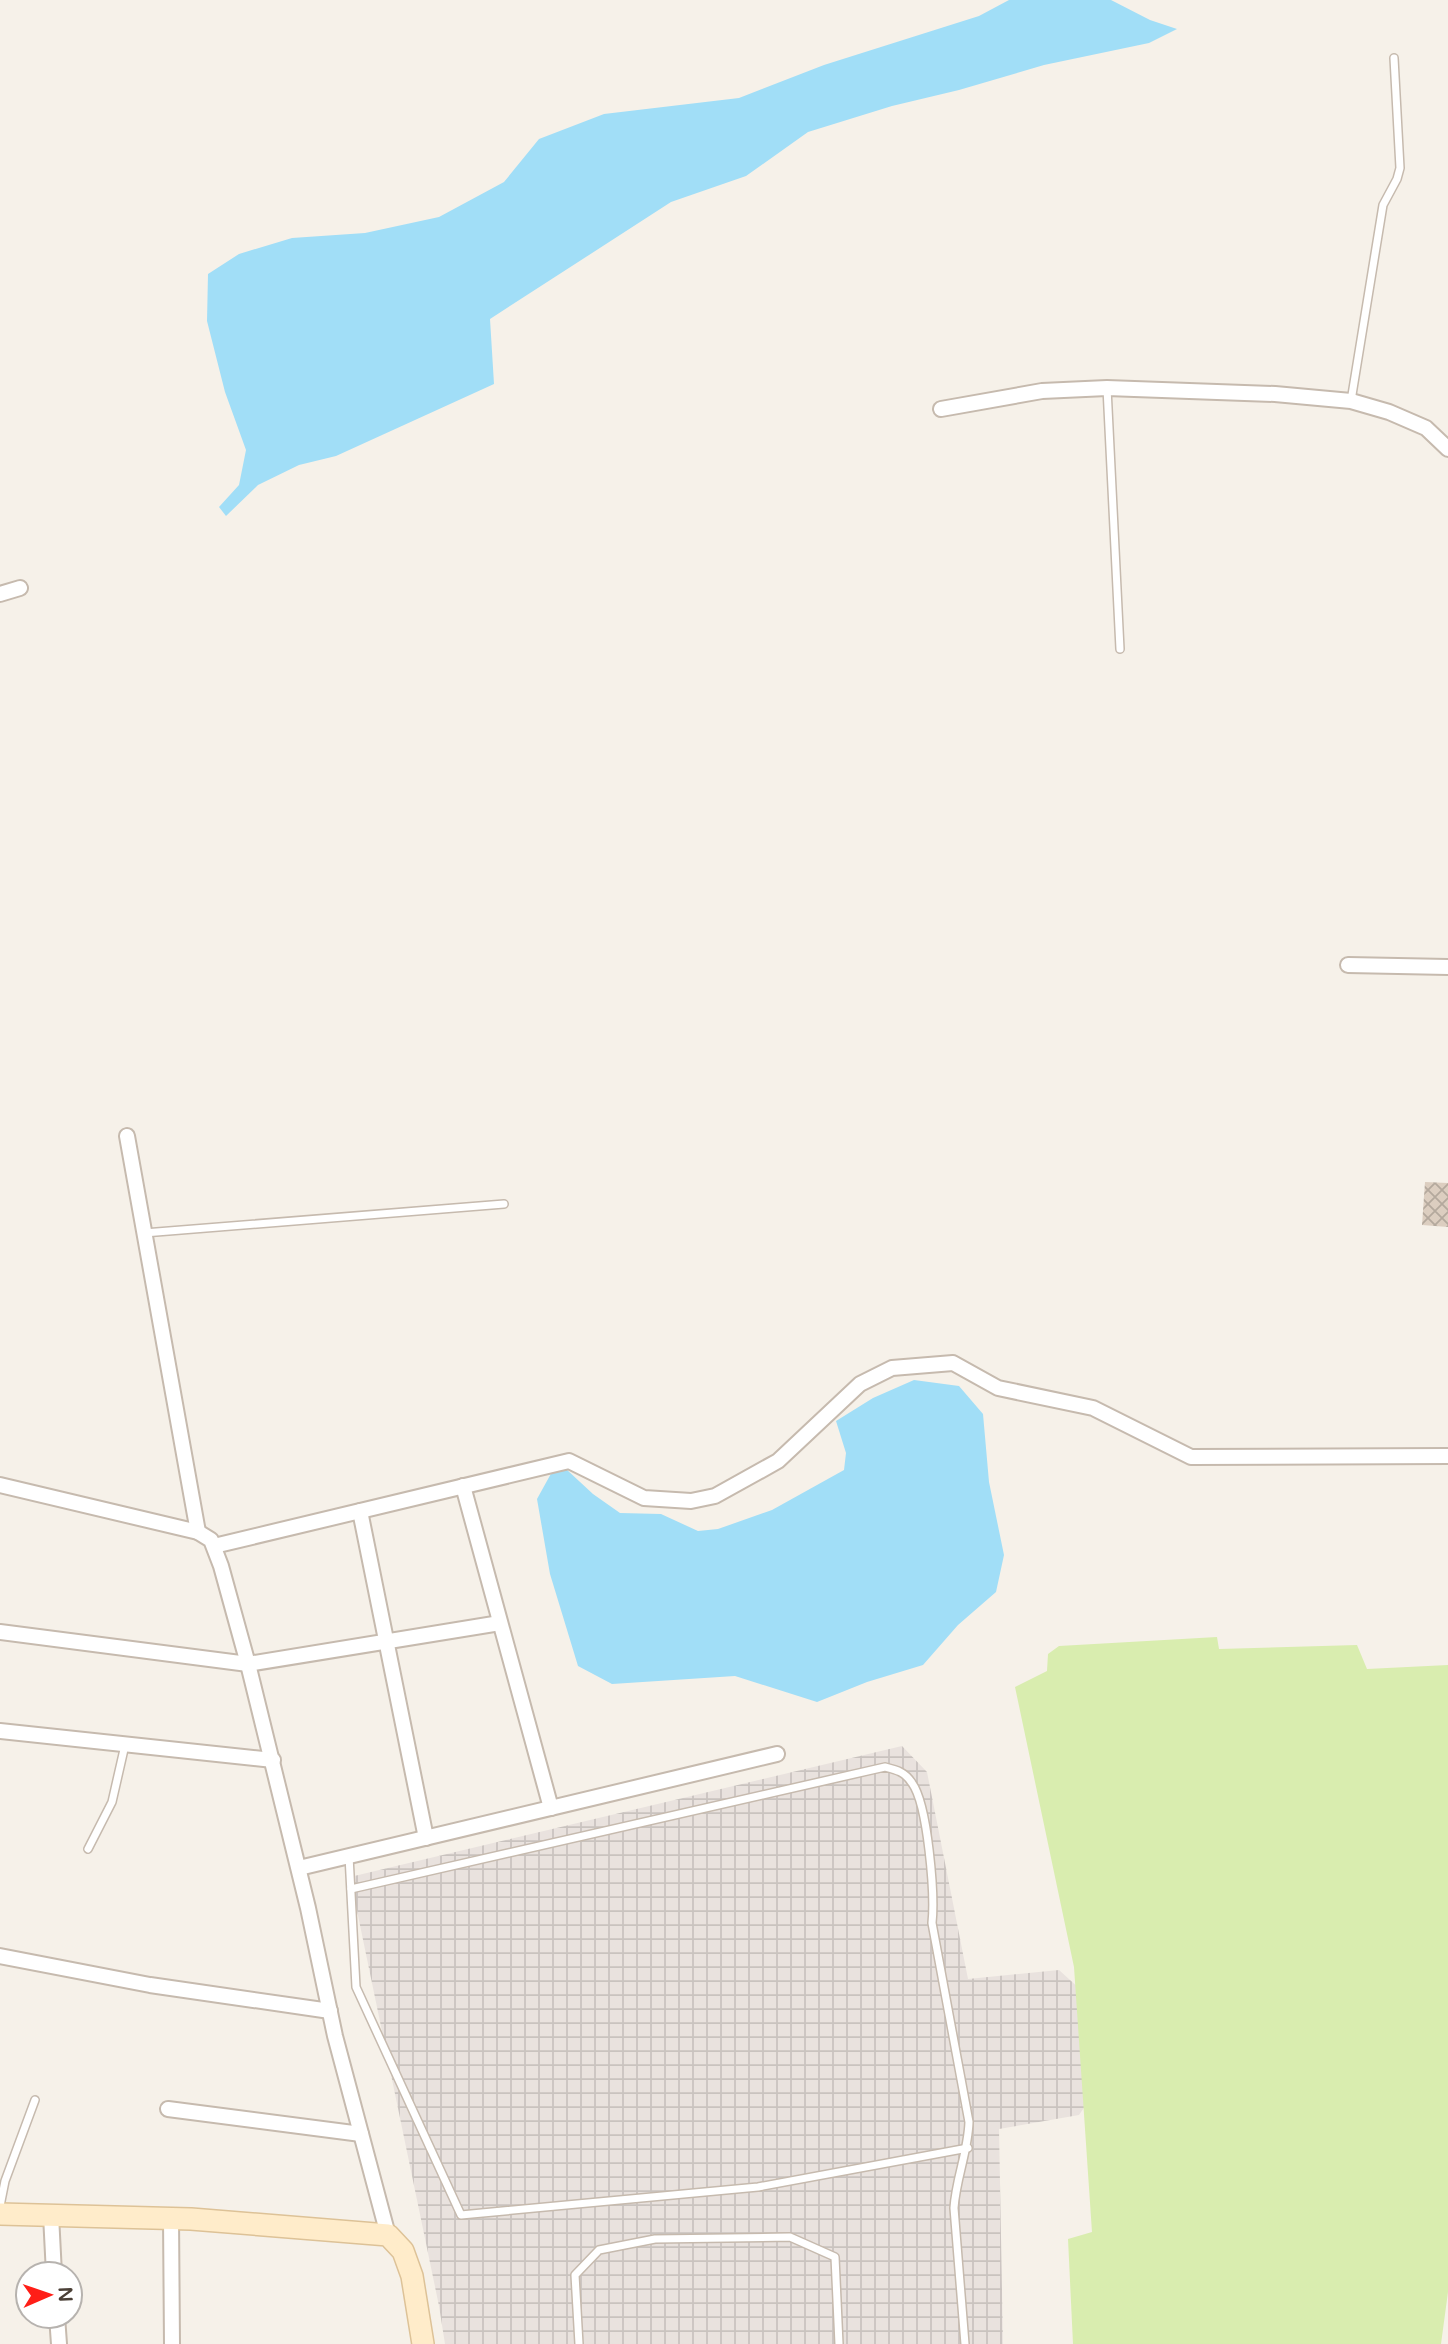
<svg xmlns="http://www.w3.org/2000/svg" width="1448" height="2344" viewBox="0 0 1448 2344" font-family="'Varela Round',sans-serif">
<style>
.industrial{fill:url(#industrial-grid)}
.green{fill:#d9edaf}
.water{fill:#a1def7}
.building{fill:url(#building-cross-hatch)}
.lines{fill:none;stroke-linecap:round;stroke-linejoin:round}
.lane-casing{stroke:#c6baae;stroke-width:10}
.street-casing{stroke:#c6baae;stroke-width:18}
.secondary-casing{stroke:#ddc297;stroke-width:24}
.lane{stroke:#fff;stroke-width:7}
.street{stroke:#fff;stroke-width:14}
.secondary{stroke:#ffecca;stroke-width:21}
</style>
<defs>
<pattern id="industrial-grid" width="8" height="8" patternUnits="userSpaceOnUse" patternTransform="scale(1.75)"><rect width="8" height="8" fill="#e9e2de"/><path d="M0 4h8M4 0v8" fill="none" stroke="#c9c3bf"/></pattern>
<pattern id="building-cross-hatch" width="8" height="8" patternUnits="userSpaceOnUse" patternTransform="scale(1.75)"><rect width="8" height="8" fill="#dccec0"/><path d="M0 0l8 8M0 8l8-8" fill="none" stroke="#b4a99d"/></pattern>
</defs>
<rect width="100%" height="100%" fill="#f6f1e9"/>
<polygon class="industrial" points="902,1746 927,1772 968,1979 1059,1970 1081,1990 1090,2099 1079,2115 999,2129 1003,2344 445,2344 439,2306 350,1877"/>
<polygon class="green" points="1217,1637 1219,1649 1357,1645 1367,1669 1448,1665 1448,2292 1441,2344 1073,2344 1068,2239 1092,2232 1074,1967 1015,1687 1047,1671 1048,1654 1059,1646"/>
<g class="water">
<polygon points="1009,0 1111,0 1150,20 1177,29 1149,43 1044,65 959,90 892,106 808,132 746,176 671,202 490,319 494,384 336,456 299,465 258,485 226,516 219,507 239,485 246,450 225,392 207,321 208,274 239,254 292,238 365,233 439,217 504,182 539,139 604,114 739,98 824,65 979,16"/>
<polygon points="914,1380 959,1386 983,1414 989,1482 1004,1555 996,1592 958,1625 923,1665 867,1682 817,1702 735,1676 612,1684 578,1666 550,1574 537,1499 553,1470 566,1469 593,1494 620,1513 661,1514 698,1531 718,1529 772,1510 844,1470 846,1453 836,1421 873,1398"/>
</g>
<polygon class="building" points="1425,1182 1448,1183 1448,1227 1422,1225"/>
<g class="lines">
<g class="lane-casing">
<g id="lane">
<polyline points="1107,388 1120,649"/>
<polyline points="1351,401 1383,205 1397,179 1400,168 1394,58"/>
<polyline points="144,1233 504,1204"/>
<polyline points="88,1849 112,1802 125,1745"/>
<polyline points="349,1856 356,1987 461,2215 758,2187 968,2148"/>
<path d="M351 1889 885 1767C897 1770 905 1772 912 1783 928 1805 935 1895 932 1923L969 2122C968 2152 956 2178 954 2208L965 2344"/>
<polyline points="0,2206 5,2181 35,2100"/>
<polyline points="579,2344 575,2275 599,2250 655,2239 790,2237 835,2257 839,2344"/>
</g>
</g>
<g class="street-casing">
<g id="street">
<polyline points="941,409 1042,391 1107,388 1275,394 1351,401 1389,412 1426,428 1448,449"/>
<polyline points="0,594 20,588"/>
<polyline points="1348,965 1448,967"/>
<polyline points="127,1136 198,1532"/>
<polyline points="0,1485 198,1532 211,1540 221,1566 248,1664 308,1908 335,2036 388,2235"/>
<polyline points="463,1486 551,1808"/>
<polyline points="360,1511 426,1838"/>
<polyline points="214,1546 569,1461 644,1498 691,1501 715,1496 778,1461 860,1384 892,1368 953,1363 998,1388 1093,1408 1191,1457 1448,1456"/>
<polyline points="0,1632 248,1664 500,1623"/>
<polyline points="0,1731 273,1760"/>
<polyline points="299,1868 777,1754"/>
<polyline points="0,1956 150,1985 330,2011"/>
<polyline points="168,2109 361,2134"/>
<polyline points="51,2215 54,2274"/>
<polyline points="171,2218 172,2344"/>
<polyline points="57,2316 59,2344"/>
</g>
</g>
<g class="secondary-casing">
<polyline id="secondary" points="0,2214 191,2219 388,2235 403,2251 412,2276 423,2344"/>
</g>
<use href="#lane" class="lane"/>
<use href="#street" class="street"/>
<use href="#secondary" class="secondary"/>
</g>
<g transform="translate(49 2295) rotate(88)"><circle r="33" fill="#ffffff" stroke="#b7b3af" stroke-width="2"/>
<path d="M0-5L12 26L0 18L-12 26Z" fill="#ff1e17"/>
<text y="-10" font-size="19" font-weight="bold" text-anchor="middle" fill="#4b4037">N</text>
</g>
</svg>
